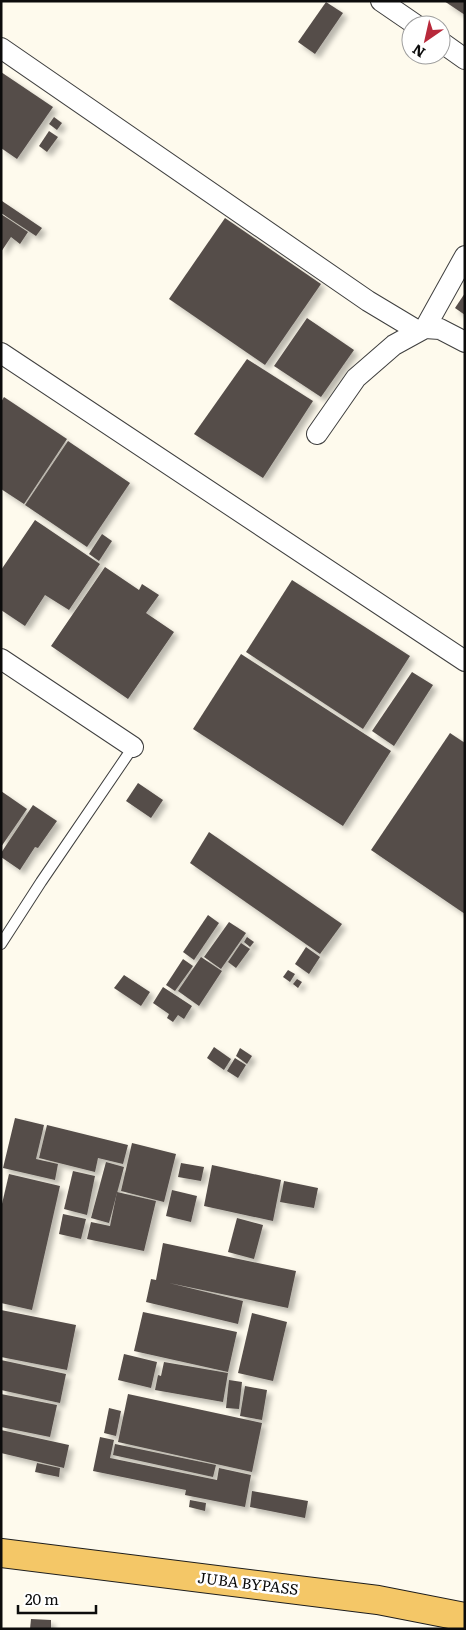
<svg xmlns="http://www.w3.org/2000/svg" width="466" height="1630" viewBox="0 0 466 1630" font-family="Literata,serif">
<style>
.building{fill:#554d49;filter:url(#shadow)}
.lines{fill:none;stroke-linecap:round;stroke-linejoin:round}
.service-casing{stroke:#3f3f3f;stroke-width:12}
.minor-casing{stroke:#3f3f3f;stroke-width:22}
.primary-casing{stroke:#1d1d1d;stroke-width:30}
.service{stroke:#fff;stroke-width:10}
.minor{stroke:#fff;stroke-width:20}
.primary{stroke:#f4c767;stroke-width:28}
.labels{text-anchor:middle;stroke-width:5;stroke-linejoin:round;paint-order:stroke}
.street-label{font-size:15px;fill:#0c0c0c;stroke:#fff}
</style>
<defs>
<filter id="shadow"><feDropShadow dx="4.5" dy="4.5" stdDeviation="2.5" flood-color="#0004"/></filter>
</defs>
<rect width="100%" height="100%" fill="#fefaed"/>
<g class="building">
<polygon points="444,1 465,1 465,15"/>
<polygon points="326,2 343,13 315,54 298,42"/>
<polygon points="1,72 53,107 17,159 1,148"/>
<polygon points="54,117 62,123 57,130 49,124"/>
<polygon points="49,131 58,137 47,152 39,146"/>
<polygon points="2,201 42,228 36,236 1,213"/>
<polygon points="1,214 28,232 20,244 11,237 1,252"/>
<polygon points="225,218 321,284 265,365 169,299"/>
<polygon points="465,293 465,315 455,308"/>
<polygon points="307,318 354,350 321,397 274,366"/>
<polygon points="247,359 313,401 263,478 194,434"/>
<polygon points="4,397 67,439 24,504 1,489 1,402"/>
<polygon points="68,441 130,483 87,547 25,505"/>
<polygon points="35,520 100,564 69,610 45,595 25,626 1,610 1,570"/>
<polygon points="102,534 112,541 99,561 89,554"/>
<polygon points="105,567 139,590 142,584 159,595 146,613 174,632 128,699 51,646"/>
<polygon points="292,580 410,656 363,729 246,652"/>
<polygon points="241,654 391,751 343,826 193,729"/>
<polygon points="412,672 433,685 394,746 372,731"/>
<polygon points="450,733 465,743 465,914 371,850"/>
<polygon points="138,783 163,800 151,818 126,801"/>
<polygon points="1,791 27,809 1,847"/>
<polygon points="33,805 57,821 38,848 35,847 20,870 1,857 1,853"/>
<polygon points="209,832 342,924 320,954 190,863"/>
<polygon points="208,915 219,923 194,960 183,952"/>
<polygon points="229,922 246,933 221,969 204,957"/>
<polygon points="247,937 254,942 250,947 244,942"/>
<polygon points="241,943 250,949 236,968 228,962"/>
<polygon points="306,947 320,957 309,974 295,964"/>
<polygon points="201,957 222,971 199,1006 178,991"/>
<polygon points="183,959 193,966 175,991 166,985"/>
<polygon points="288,970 295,974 290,982 283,977"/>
<polygon points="124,975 150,992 141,1006 114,988"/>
<polygon points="297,979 302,982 298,988 293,984"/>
<polygon points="163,987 192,1006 184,1019 178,1015 173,1022 167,1018 169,1014 153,1003"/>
<polygon points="214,1047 231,1059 224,1070 207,1058"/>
<polygon points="240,1048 252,1056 247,1064 236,1056"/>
<polygon points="235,1058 246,1065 238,1078 227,1071"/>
<polygon points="15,1118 44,1125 36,1159 58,1164 55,1180 3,1168"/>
<polygon points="47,1125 128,1145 123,1164 98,1158 95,1172 39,1158"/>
<polygon points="132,1143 176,1154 164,1202 121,1191"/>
<polygon points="106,1162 124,1167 109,1223 91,1218"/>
<polygon points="181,1163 204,1167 201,1181 178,1177"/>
<polygon points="212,1165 281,1180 273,1221 204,1206"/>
<polygon points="73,1171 95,1176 87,1215 64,1209"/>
<polygon points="9,1174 60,1186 32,1310 1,1303 1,1208"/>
<polygon points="284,1181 318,1188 314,1208 280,1202"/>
<polygon points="172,1190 197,1196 191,1222 166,1216"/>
<polygon points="117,1192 156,1201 144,1251 87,1239 91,1222 110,1226"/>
<polygon points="63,1214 86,1219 81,1239 59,1234"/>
<polygon points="237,1218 263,1225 254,1259 228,1252"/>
<polygon points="163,1243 296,1271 288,1308 169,1283 243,1301 238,1324 146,1302 151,1279 156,1280"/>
<polygon points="1,1310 76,1325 67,1370 1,1357"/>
<polygon points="143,1312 237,1332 228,1372 134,1351"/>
<polygon points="252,1313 287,1322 273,1381 238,1373"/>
<polygon points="124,1354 157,1362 151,1388 118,1380"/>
<polygon points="1,1360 66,1374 60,1403 1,1390"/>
<polygon points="164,1362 228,1373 223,1402 155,1390 158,1375 161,1376"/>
<polygon points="229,1380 242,1382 239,1409 226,1408"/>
<polygon points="245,1386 267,1390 262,1420 240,1416"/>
<polygon points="1,1394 57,1405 50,1437 1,1427"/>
<polygon points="128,1394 262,1423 252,1472 118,1442"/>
<polygon points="109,1408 121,1411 116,1436 104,1433"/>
<polygon points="1,1430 69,1445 64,1468 1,1453"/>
<polygon points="100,1437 114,1440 110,1458 217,1480 219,1468 251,1475 245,1507 185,1495 186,1490 93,1471"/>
<polygon points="115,1444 216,1465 213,1477 113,1455"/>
<polygon points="37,1463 60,1468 59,1477 35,1472"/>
<polygon points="252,1491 308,1501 305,1518 250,1507"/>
<polygon points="190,1500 206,1503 205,1511 189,1507"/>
<polygon points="31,1619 51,1620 51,1629 30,1629"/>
</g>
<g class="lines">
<g class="service-casing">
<polyline id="service" points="1,944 41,882 133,747"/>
</g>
<g class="minor-casing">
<g id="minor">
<polyline points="381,1 416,25"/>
<polyline points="441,42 465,59"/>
<polyline points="1,48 368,301 418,331"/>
<polyline points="425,328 465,256"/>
<polyline points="1,353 465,661"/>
<polyline points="317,434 356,378 394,345 425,328 440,329 465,342"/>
<polyline points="1,659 133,747"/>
</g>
</g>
<g class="primary-casing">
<polyline id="primary" points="1,1553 378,1600 465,1617"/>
</g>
<use href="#service" class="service"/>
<use href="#minor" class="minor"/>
<use href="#primary" class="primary"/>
</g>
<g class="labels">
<g class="street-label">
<text transform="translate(248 1584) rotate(7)" y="5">JUBA BYPASS</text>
</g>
</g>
<rect width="466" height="1630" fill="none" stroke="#0c0c0c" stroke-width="5"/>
<g transform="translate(426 40) rotate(214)"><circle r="24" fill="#ffffff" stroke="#9e9e9e"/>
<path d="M0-4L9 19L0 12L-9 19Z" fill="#b8293b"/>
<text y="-8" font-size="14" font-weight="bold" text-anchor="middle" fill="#0c0c0c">N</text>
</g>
<path d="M18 1605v8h78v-8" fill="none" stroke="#0c0c0c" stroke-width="2.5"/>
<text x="25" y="1605" font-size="15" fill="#0c0c0c" stroke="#ffffff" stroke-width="4" paint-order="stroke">20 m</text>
</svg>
